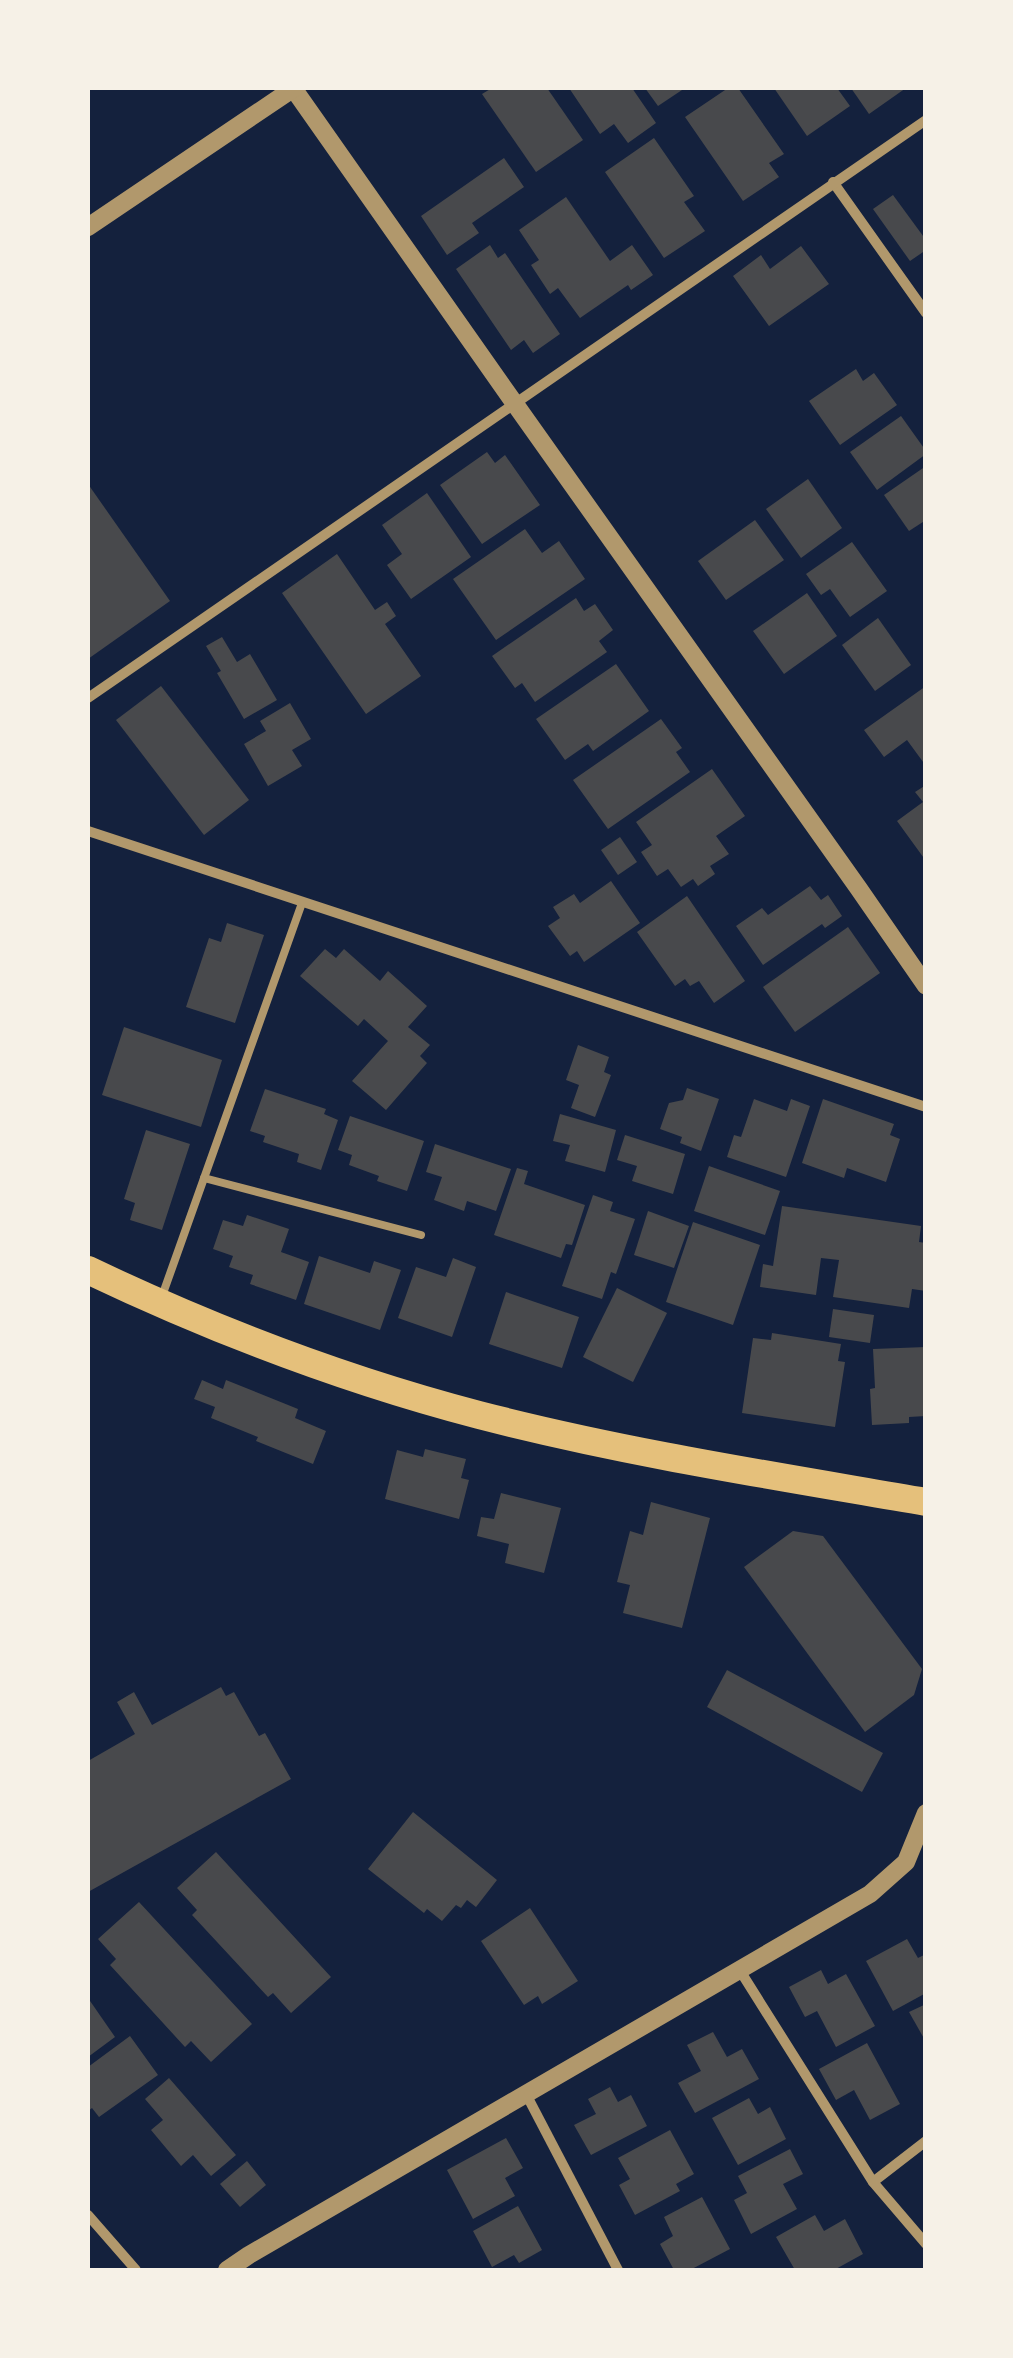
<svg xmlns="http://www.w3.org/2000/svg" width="1013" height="2358" viewBox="0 0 1013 2358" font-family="Signika,sans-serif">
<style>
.building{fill:#48494c}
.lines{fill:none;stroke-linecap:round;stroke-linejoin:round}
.service{stroke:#b1986c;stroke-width:8}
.minor{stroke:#b1986c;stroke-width:10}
.tertiary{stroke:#b1986c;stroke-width:18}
.trunk{stroke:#e5c07b;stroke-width:28}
</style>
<rect width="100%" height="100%" fill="#14213d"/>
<g class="building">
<polygon points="492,88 547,88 583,140 536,172 482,94"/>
<polygon points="569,88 632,88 656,123 628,143 614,124 600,134"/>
<polygon points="645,88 685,88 658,106"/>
<polygon points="728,88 738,88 784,154 769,163 779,177 743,201 685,117"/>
<polygon points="774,88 837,88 850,106 807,136"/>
<polygon points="851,88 906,88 869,114"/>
<polygon points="654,138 694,196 684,202 705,231 664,258 605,172"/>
<polygon points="504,158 524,187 472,223 479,233 447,255 421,216"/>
<polygon points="893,195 926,240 926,250 910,261 873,209"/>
<polygon points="566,197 610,261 632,245 653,275 631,290 628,285 580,318 558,288 550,294 531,265 539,260 519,230"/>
<polygon points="490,245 498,258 505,253 560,334 533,353 524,340 511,350 456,269"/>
<polygon points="801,246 829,284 769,326 733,276 761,255 770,269"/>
<polygon points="856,369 863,381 874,373 897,405 840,445 809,401"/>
<polygon points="901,416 926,451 926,454 877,490 850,452"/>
<polygon points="487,452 495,463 505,455 540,505 482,544 440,485"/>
<polygon points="926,466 926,520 909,531 884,495"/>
<polygon points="808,479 842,528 801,558 766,509"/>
<polygon points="88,484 170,601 88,659"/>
<polygon points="427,493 471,557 411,599 387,565 402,554 382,525"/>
<polygon points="755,520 784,560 726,600 698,561"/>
<polygon points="525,529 542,553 559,541 585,579 496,640 453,579"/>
<polygon points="852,542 887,591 850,617 830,589 821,595 806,574"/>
<polygon points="337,554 375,610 387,602 396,616 385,624 421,676 366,714 282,593"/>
<polygon points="807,593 837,636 784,674 753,631"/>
<polygon points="576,598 584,611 595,604 613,630 599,641 607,652 535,702 522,683 515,688 492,656"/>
<polygon points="878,618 911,665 875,691 842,645"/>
<polygon points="222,637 237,662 250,654 277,700 244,719 217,673 221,671 206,646"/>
<polygon points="616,664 649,711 593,751 588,744 565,760 536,719"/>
<polygon points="161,686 249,800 204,835 116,720"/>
<polygon points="926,686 926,766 907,740 884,757 864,730"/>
<polygon points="290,703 311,739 292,750 302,766 268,786 244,744 266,731 260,721"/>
<polygon points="661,719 682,748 676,752 690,772 608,829 573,780"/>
<polygon points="712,769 745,816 716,836 729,854 710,866 715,874 698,886 693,879 681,887 668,869 657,876 641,852 652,845 636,822"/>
<polygon points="926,785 926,861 897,821 923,802 915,792"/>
<polygon points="620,837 637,862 618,875 601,850"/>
<polygon points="611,881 640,923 584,962 577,951 570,956 548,926 560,918 553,907 574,894 580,903"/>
<polygon points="810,886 821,900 828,895 842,916 825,928 822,924 763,965 736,926 762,908 768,915"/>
<polygon points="687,896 745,981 714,1003 699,981 690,986 685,979 675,986 637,932"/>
<polygon points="227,923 264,935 235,1023 186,1007 209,938 221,942"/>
<polygon points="848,927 880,973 795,1032 763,987"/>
<polygon points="325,949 336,958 344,949 380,981 388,971 427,1006 408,1027 430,1045 420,1056 427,1063 386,1110 352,1081 388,1041 364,1019 358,1026 300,976"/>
<polygon points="124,1027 222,1060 201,1127 102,1095"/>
<polygon points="578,1045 609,1057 604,1072 611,1075 595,1117 571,1108 579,1085 566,1080"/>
<polygon points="687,1088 719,1099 701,1151 680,1143 682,1137 660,1129 669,1103 683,1100"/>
<polygon points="265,1089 326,1109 324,1114 338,1120 321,1170 297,1162 299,1154 263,1142 265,1136 250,1131"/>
<polygon points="754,1099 787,1111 791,1099 810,1106 786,1177 727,1157 734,1135 741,1137"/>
<polygon points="823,1099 894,1124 890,1135 900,1139 886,1182 847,1168 844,1178 802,1163"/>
<polygon points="560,1114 616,1130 605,1172 565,1161 570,1145 553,1141"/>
<polygon points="350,1116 424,1141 407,1191 377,1181 379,1176 349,1165 352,1155 338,1150"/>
<polygon points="146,1130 190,1144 162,1230 130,1220 135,1203 124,1199"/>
<polygon points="625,1135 685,1154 673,1194 632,1181 637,1166 617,1160"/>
<polygon points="435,1144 511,1169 496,1211 467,1201 464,1211 434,1200 442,1177 426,1172"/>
<polygon points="709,1166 780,1191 765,1235 694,1211"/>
<polygon points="517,1168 528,1171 524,1184 585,1205 572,1245 566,1244 561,1258 494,1235"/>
<polygon points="593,1195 613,1202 610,1211 635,1219 616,1274 611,1272 602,1299 562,1286"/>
<polygon points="782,1206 921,1226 919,1242 926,1243 926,1291 912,1289 909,1308 833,1297 839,1260 821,1258 816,1295 760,1287 763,1264 773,1266"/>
<polygon points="648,1211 689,1226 674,1268 634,1255"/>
<polygon points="247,1215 289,1229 281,1252 309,1262 296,1300 250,1284 253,1275 229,1267 233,1256 213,1249 223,1220 243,1226"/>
<polygon points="693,1222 760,1245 733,1325 666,1302"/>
<polygon points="319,1256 370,1273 374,1261 401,1270 380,1330 304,1304"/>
<polygon points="453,1258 476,1267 452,1337 398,1318 416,1267 446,1277"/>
<polygon points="617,1288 667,1313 633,1382 583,1357"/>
<polygon points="506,1292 579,1317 562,1368 489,1344"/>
<polygon points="833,1309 874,1315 870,1343 829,1337"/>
<polygon points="772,1333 841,1344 838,1361 845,1362 835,1427 742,1413 753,1338 771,1340"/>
<polygon points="926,1347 926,1416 909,1417 909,1423 872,1425 870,1389 875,1388 873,1349"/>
<polygon points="202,1380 223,1389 226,1380 298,1409 295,1418 326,1431 313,1464 256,1441 258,1437 211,1418 215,1407 194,1399"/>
<polygon points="425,1449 466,1459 461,1478 469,1480 459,1519 385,1499 397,1450 423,1457"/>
<polygon points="501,1493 561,1508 544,1573 505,1563 509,1544 477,1536 481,1517 494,1519"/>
<polygon points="651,1502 710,1518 682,1628 623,1613 630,1585 617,1582 630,1531 643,1535"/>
<polygon points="793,1531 823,1536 922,1669 914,1695 865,1732 744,1567"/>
<polygon points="727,1670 883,1753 862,1792 707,1707"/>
<polygon points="221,1687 226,1696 234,1692 259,1736 265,1733 291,1779 88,1892 88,1761 135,1734 117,1702 134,1692 152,1725"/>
<polygon points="413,1812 497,1880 476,1907 467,1900 461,1908 456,1905 442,1921 427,1909 424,1913 368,1869"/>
<polygon points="216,1852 331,1977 291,2013 273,1993 268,1997 192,1915 197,1910 177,1888"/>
<polygon points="139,1902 252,2024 211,2062 191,2041 185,2047 110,1965 116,1959 98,1939"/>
<polygon points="530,1908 578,1981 542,2004 538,1996 524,2005 481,1941"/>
<polygon points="907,1939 918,1958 926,1954 926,1993 893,2011 866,1961"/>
<polygon points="821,1970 828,1984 846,1974 875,2026 836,2047 817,2011 805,2017 789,1987"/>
<polygon points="88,1998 115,2037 88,2057"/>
<polygon points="926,2004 926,2042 909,2012"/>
<polygon points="713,2032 727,2057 742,2049 759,2079 695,2113 678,2083 701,2071 687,2045"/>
<polygon points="130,2036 158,2075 99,2117 92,2108 88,2111 88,2067"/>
<polygon points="867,2043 900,2104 870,2120 854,2090 836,2100 819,2069"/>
<polygon points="169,2078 236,2155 211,2176 193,2155 181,2166 151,2130 163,2120 145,2099"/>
<polygon points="610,2087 618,2102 631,2095 647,2126 591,2155 574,2125 596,2114 588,2099"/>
<polygon points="749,2098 758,2114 770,2107 786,2139 738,2165 712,2118"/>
<polygon points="670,2130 694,2174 676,2184 680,2191 635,2215 619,2185 630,2179 618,2158"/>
<polygon points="506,2138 523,2168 505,2178 515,2196 473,2219 447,2170"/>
<polygon points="790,2149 803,2174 783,2184 797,2209 751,2234 734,2200 747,2193 738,2176"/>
<polygon points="247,2161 266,2185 240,2207 220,2184"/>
<polygon points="702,2197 730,2249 690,2270 674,2270 660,2244 673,2236 664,2217"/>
<polygon points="518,2206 542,2250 519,2263 514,2255 492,2267 473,2231"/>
<polygon points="815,2215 824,2231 845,2219 863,2254 834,2270 795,2270 776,2237"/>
</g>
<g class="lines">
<g class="service">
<polyline points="204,1178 421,1235"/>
<polyline points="161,1299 302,903"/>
</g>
<g class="minor">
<polyline points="833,182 926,313"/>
<polyline points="88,698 926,120"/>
<polyline points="88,831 926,1107"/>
<polyline points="739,1969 873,2182 926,2244"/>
<polyline points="526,2094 618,2270"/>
<polyline points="873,2182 926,2141"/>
<polyline points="88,2215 136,2270"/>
</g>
<g class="tertiary">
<polyline points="293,88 515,404 859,889 926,986"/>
<polyline points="88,227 294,88"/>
<polyline points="227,2270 249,2255 870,1894 906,1862 926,1813"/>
</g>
<path class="trunk" d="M88 1270C212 1329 345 1380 479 1415 626 1453 776 1476 926 1502"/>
</g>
<rect width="1013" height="2358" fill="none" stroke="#f6f1e7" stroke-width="180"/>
</svg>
